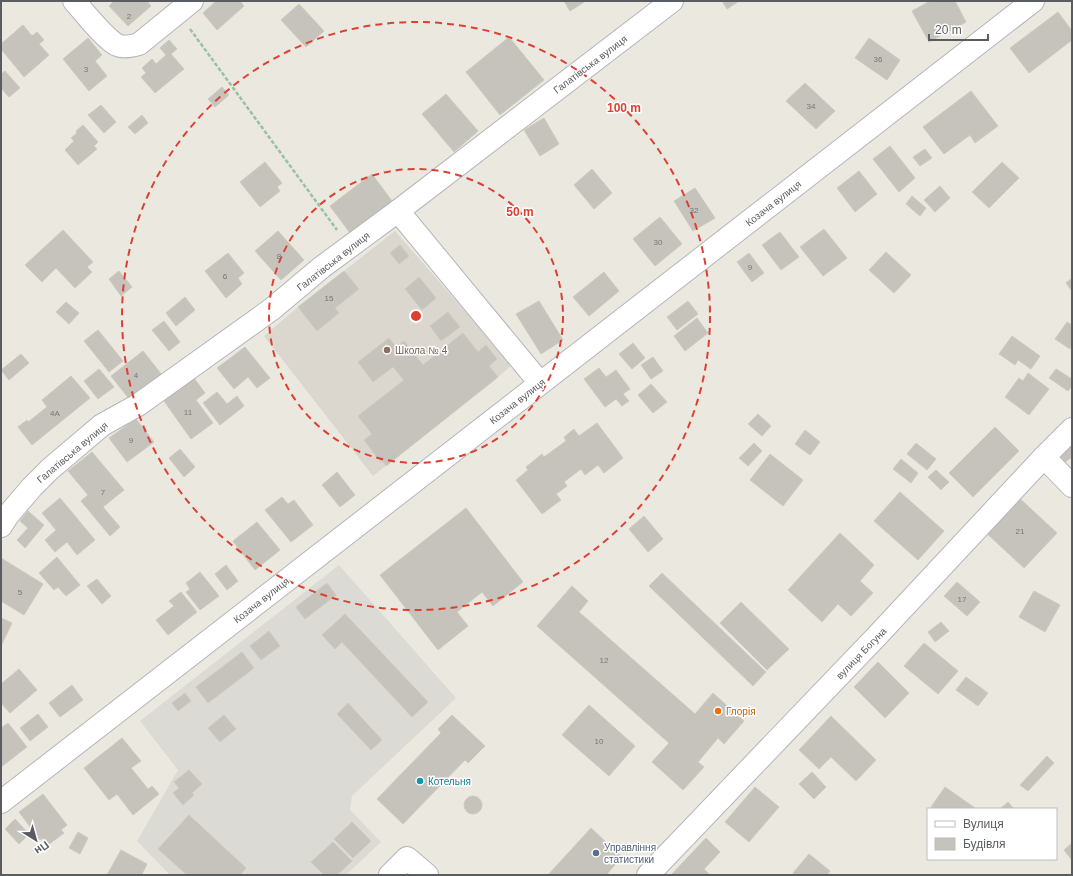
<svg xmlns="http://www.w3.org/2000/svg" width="1073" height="876" viewBox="0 0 1073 876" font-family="Helvetica,sans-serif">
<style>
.industrial{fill:#dcdad4}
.education{fill:#dbd7ce}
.building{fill:#c6c3bd;stroke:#cfcabf}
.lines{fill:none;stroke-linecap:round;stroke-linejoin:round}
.minor-casing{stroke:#b3b6ba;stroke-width:24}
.path{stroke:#97c2a3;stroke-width:2.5;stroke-dasharray:4 2;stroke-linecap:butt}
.minor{stroke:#fff;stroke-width:22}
.ring{fill:none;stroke:#dd4033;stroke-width:2;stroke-dasharray:7 5}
.education-dot{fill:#8d6e63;stroke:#fff;stroke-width:1.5}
.food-dot{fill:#e8710a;stroke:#fff;stroke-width:1.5}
.culture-dot{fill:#0f9aa8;stroke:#fff;stroke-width:1.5}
.service-dot{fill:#5c6f8a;stroke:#fff;stroke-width:1.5}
.labels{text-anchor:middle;stroke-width:3;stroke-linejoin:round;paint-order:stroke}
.number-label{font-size:8px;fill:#747677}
.street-label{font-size:10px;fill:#595c60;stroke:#fff}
.education-label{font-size:10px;fill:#785e54;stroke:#fff;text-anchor:start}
.food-label{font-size:10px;fill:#c56008;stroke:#fff;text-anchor:start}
.culture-label{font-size:10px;fill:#0d838f;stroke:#fff;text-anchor:start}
.service-label{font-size:10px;fill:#4e5e75;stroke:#fff;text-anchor:start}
.centre{fill:#dd4033;stroke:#fff;stroke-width:2}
.ring-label{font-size:12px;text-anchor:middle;font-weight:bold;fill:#dd4033;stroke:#fff;stroke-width:3;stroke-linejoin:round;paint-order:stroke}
</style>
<rect width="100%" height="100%" fill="#ebe8e0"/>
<polygon class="industrial" points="339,565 456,698 352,796 350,810 381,842 346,875 170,875 137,841 178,770 140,721"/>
<polygon class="education" points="395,231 512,365 498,377 373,476 264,336 298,307"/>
<g class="building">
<polygon points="114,1 147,1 151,6 128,26 109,6"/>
<polygon points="216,1 240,1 244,6 217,30 203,13"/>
<polygon points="564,1 586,1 570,11"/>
<polygon points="722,1 739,1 727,9"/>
<polygon points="930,1 955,1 966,22 929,42 912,11"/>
<polygon points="299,4 324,31 306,47 281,20"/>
<polygon points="1058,12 1072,31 1072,40 1029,73 1010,48"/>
<polygon points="23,25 32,36 37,32 44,40 39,44 49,55 24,77 1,49 1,44"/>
<polygon points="509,37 544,80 500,115 466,72"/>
<polygon points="88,38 102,55 95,61 107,76 89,91 63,59"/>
<polygon points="869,38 900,60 887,80 855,58"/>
<polygon points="169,40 177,49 171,54 184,69 155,93 141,77 146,73 142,68 152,59 156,64 166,55 160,48"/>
<polygon points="5,71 20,88 9,97 1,88 1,74"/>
<polygon points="805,83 835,111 816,129 786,101"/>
<polygon points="222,87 229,95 215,107 208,99"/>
<polygon points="971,91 998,126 975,143 970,135 944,154 923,127"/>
<polygon points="446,94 478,131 454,152 422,114"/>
<polygon points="101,105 116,122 104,133 88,115"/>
<polygon points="142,115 148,123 135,134 128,127"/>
<polygon points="544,118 559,144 540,156 524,130"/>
<polygon points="83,125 98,142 94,146 97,149 78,165 65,150 74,141 71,138 77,133 76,131"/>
<polygon points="890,146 915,178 899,192 873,159"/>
<polygon points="925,149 932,158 920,166 913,157"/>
<polygon points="265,162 282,183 277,187 280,191 260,207 240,182"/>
<polygon points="1002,162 1019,178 989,208 972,192"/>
<polygon points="592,169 612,193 594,209 574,185"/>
<polygon points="859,171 877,194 855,212 837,188"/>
<polygon points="372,174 392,201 350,233 330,206"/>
<polygon points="940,186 950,198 935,212 924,200"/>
<polygon points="695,188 715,218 693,231 674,201"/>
<polygon points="912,196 926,208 920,216 906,204"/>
<polygon points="660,217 682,244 655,266 633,239"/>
<polygon points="824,229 847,258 823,276 800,247"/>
<polygon points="63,230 93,262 87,267 92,272 75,288 56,268 42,282 25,265"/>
<polygon points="278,231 304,260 281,280 255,251"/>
<polygon points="780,232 799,257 781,270 762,245"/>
<polygon points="400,245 409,256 399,264 390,253"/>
<polygon points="886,252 911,275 894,293 869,270"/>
<polygon points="228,253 244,273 238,278 242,284 226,298 205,271"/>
<polygon points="749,253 764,273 752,282 737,262"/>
<polygon points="119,271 132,287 121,296 109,279"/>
<polygon points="344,271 359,289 335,308 339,313 317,331 298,307"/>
<polygon points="604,272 619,291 589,316 573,297"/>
<polygon points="419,277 436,298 422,310 405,289"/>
<polygon points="1072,278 1072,291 1066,283"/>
<polygon points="185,297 195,310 176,326 166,313"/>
<polygon points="539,301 563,340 541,354 516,314"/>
<polygon points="688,301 698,314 677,330 667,317"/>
<polygon points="66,302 79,313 69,324 56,312"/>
<polygon points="448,312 460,327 441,341 430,326"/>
<polygon points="697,318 708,333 685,351 674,336"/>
<polygon points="164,321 180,342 169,351 152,330"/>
<polygon points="1067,322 1072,325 1072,345 1070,349 1055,339"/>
<polygon points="98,330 123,361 109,372 84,341"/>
<polygon points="463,333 478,352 486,345 497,359 489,366 498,377 386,466 383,461 381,462 364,440 372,434 358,416 404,380 393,367 373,382 358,362 389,338 396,347 404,341 423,365"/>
<polygon points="1012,336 1040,356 1031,369 1018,360 1015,365 999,354"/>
<polygon points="633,343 645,358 632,369 619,354"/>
<polygon points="245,347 270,378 257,388 248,377 234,389 217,368"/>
<polygon points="143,351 162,375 130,400 111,376"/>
<polygon points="21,354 29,363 9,380 1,370"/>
<polygon points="653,357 663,371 651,379 641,365"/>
<polygon points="599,368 606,377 616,370 630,389 623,394 629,401 622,406 616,399 605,407 584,379"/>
<polygon points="99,369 114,387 98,399 84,381"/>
<polygon points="1056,369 1072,379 1072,386 1068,391 1049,378"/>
<polygon points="1028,373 1049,389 1029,415 1005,397 1019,378 1023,381"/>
<polygon points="71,376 90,398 32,445 18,427 27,420 28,422 47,407 42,400"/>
<polygon points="194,378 205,393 196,400 213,423 191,439 164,401"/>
<polygon points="651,384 667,402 653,413 638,395"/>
<polygon points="217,392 227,404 237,396 244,406 220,425 203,403"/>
<polygon points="758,414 771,426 762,436 748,424"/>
<polygon points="136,419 154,442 127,462 109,438"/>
<polygon points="597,423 623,458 604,473 598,465 585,475 581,469 564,482 567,486 556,494 561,500 542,514 516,480 528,470 526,467 542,454 544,457 566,441 564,437 574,429 579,436"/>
<polygon points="995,427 1019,451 973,497 949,473"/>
<polygon points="805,430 820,442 810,455 795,444"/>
<polygon points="754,443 762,451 748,466 739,458"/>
<polygon points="916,443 936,459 927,470 907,454"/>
<polygon points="1072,443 1072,457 1065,462 1059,454"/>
<polygon points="180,449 195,467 184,477 169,458"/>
<polygon points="92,452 124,490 103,507 120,527 110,536 81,501 88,495 68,471"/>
<polygon points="770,454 803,480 783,506 750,480"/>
<polygon points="901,459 918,473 911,483 893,469"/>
<polygon points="936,470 949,482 941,490 928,477"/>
<polygon points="337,472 355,495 340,507 322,485"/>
<polygon points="900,492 944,531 918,560 874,521"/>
<polygon points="1016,495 1057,533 1024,568 983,530"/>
<polygon points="282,497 288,504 294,500 313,525 291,542 265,510"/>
<polygon points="60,498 95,540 77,555 67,542 55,552 45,540 56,530 42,513"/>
<polygon points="466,508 523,582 493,606 482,592 457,612 468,626 438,650 380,575"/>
<polygon points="28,511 44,525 25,548 17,540 28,528 20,521"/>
<polygon points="644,516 663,539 648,552 629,529"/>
<polygon points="257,522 280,550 255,570 233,541"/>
<polygon points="840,533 874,565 860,581 873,593 851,616 838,604 822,622 788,590"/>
<polygon points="57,557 80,585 66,596 58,587 54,590 39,573"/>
<polygon points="1,558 43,584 24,615 1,601"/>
<polygon points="226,565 238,581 227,590 215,574"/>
<polygon points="200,572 219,596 200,610 186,592 190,589 186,583"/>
<polygon points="662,573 766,672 753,686 649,586"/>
<polygon points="97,579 111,596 102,604 87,586"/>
<polygon points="957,582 980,602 967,616 944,596"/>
<polygon points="327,583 336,595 305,619 296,607"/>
<polygon points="572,586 588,601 579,612 695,714 713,693 744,721 724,744 718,738 698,762 704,767 683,790 652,762 669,743 537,626"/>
<polygon points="1034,591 1060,605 1045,632 1019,617"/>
<polygon points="181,592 197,612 168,635 156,620 174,606 169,601"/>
<polygon points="741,602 789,649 767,670 720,623"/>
<polygon points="345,614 428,702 412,717 342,642 335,649 322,635"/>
<polygon points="1,618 12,623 1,646"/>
<polygon points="941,622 949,631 935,642 928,632"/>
<polygon points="269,631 280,646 261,660 250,646"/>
<polygon points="924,643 958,671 938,694 904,666"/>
<polygon points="242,652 254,668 208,703 196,687"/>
<polygon points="878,662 909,693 885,718 854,687"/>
<polygon points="19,669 37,690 10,713 1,703 1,684"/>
<polygon points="966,677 988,693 978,706 956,690"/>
<polygon points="72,685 83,700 60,717 49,703"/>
<polygon points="185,693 191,701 178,711 172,703"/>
<polygon points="348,703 382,740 371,750 337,714"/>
<polygon points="589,705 635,746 609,776 562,735"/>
<polygon points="38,714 48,727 30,741 20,728"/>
<polygon points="224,715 236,729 220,742 208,728"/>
<polygon points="452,715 485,746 468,763 465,760 403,824 377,799 441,733 438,729"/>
<polygon points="831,716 876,760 856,781 831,757 819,769 799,750"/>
<polygon points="8,723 27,747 1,767 1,728"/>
<polygon points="122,738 141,761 131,768 148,789 152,786 159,794 133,815 117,794 109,800 84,768"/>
<polygon points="1047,756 1054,763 1028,791 1020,785"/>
<polygon points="189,770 202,784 192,793 194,795 183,805 173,793 179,788 174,782"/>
<polygon points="812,772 826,787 814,799 799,784"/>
<polygon points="755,787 779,807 749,842 725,822"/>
<polygon points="945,787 975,808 974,809 935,809 931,807"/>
<polygon points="43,794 67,825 61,830 64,833 48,845 43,838 40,840 19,812"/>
<circle cx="473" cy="805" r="9"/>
<polygon points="1008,802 1014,809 1000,809"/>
<polygon points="189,815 246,868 240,875 187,875 158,849"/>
<polygon points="15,819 29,834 19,844 5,829"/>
<polygon points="352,822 371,841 353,858 334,839"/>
<polygon points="591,828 622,857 606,875 548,875"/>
<polygon points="78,832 88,838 80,854 69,848"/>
<polygon points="706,838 720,852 704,869 710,875 671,875"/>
<polygon points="333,842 352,861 337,875 324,875 311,862"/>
<polygon points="1072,843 1072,860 1064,850"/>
<polygon points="121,850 147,864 142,874 143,875 107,875"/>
<polygon points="809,854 830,871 827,875 795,875 793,873"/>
</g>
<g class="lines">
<g class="minor-casing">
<g id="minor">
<path d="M74 1C85 13 104 38 117 45 124 48 132 46 139 44L192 1"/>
<polyline points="398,211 540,383"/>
<polyline points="1044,457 1072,486"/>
<polyline points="1,526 8,515 32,487 50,469 102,425 138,405 272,309 322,267 398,211 672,1"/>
<polyline points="1,802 1033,1"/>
<polyline points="390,875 407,858 427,875"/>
<polyline points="648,875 876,637 1044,457 1072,429"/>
</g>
</g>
<polyline class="path" points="190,29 337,230"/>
<use href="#minor" class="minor"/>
</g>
<g class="ring">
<circle cx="416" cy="316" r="147"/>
<circle cx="416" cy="316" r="294"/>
</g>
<circle class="education-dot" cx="387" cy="350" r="4"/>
<circle class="food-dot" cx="718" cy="711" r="4"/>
<circle class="culture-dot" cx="420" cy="781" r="4"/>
<circle class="service-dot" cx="596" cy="853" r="4"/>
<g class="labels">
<g class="number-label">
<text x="129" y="19">2</text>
<text x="878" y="62">36</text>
<text x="86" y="72">3</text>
<text x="811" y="109">34</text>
<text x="694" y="213">32</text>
<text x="658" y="245">30</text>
<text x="279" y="259">8</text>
<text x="750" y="270">9</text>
<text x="225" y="279">6</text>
<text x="329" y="301">15</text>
<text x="136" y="378">4</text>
<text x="188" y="415">11</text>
<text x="55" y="416">4А</text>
<text x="131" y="443">9</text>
<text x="103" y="495">7</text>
<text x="1020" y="534">21</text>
<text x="20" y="595">5</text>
<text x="962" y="602">17</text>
<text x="604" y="663">12</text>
<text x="599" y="744">10</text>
</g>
<g class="street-label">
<text transform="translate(590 64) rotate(-37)" y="4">Галатівська вулиця</text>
<text transform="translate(773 203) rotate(-38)" y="4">Козача вулиця</text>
<text transform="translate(333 261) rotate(-38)" y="4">Галатівська вулиця</text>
<text transform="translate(517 401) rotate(-38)" y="4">Козача вулиця</text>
<text transform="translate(72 452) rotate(-40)" y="4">Галатівська вулиця</text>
<text transform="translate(261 600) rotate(-38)" y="4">Козача вулиця</text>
<text transform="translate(861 653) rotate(-46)" y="4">вулиця Богуна</text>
</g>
<g class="education-label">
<text x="395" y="354">Школа № 4</text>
</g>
<g class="food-label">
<text x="726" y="715">Глорія</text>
</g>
<g class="culture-label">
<text x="428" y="785">Котельня</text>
</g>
<g class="service-label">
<text x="604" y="851">Управління<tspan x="604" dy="12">статистики</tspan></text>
</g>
</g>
<circle cx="416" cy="316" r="6" class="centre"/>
<g class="ring-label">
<text x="624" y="112">100 m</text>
<text x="520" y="216">50 m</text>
</g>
<rect width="1073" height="876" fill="none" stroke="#595c60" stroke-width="4"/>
<rect x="927" y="808" width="130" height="52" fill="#ffffff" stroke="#bdbebf"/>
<rect x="935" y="821" width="20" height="6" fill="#ffffff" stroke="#bdbebf"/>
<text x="963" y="828" font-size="12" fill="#595c60">Вулиця</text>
<rect x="935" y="838" width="20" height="12" fill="#c6c3bd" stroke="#bdbebf"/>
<text x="963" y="848" font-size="12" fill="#595c60">Будівля</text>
<g transform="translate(36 840) rotate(143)" stroke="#ffffff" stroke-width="3" paint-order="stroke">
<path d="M0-3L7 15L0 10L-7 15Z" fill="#595c60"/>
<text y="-6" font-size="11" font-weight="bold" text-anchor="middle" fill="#595c60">Пн</text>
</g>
<path d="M929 34v6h59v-6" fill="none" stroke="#595c60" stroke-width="2"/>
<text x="935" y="34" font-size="12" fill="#595c60" stroke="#ffffff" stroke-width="3" paint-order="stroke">20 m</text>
</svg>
